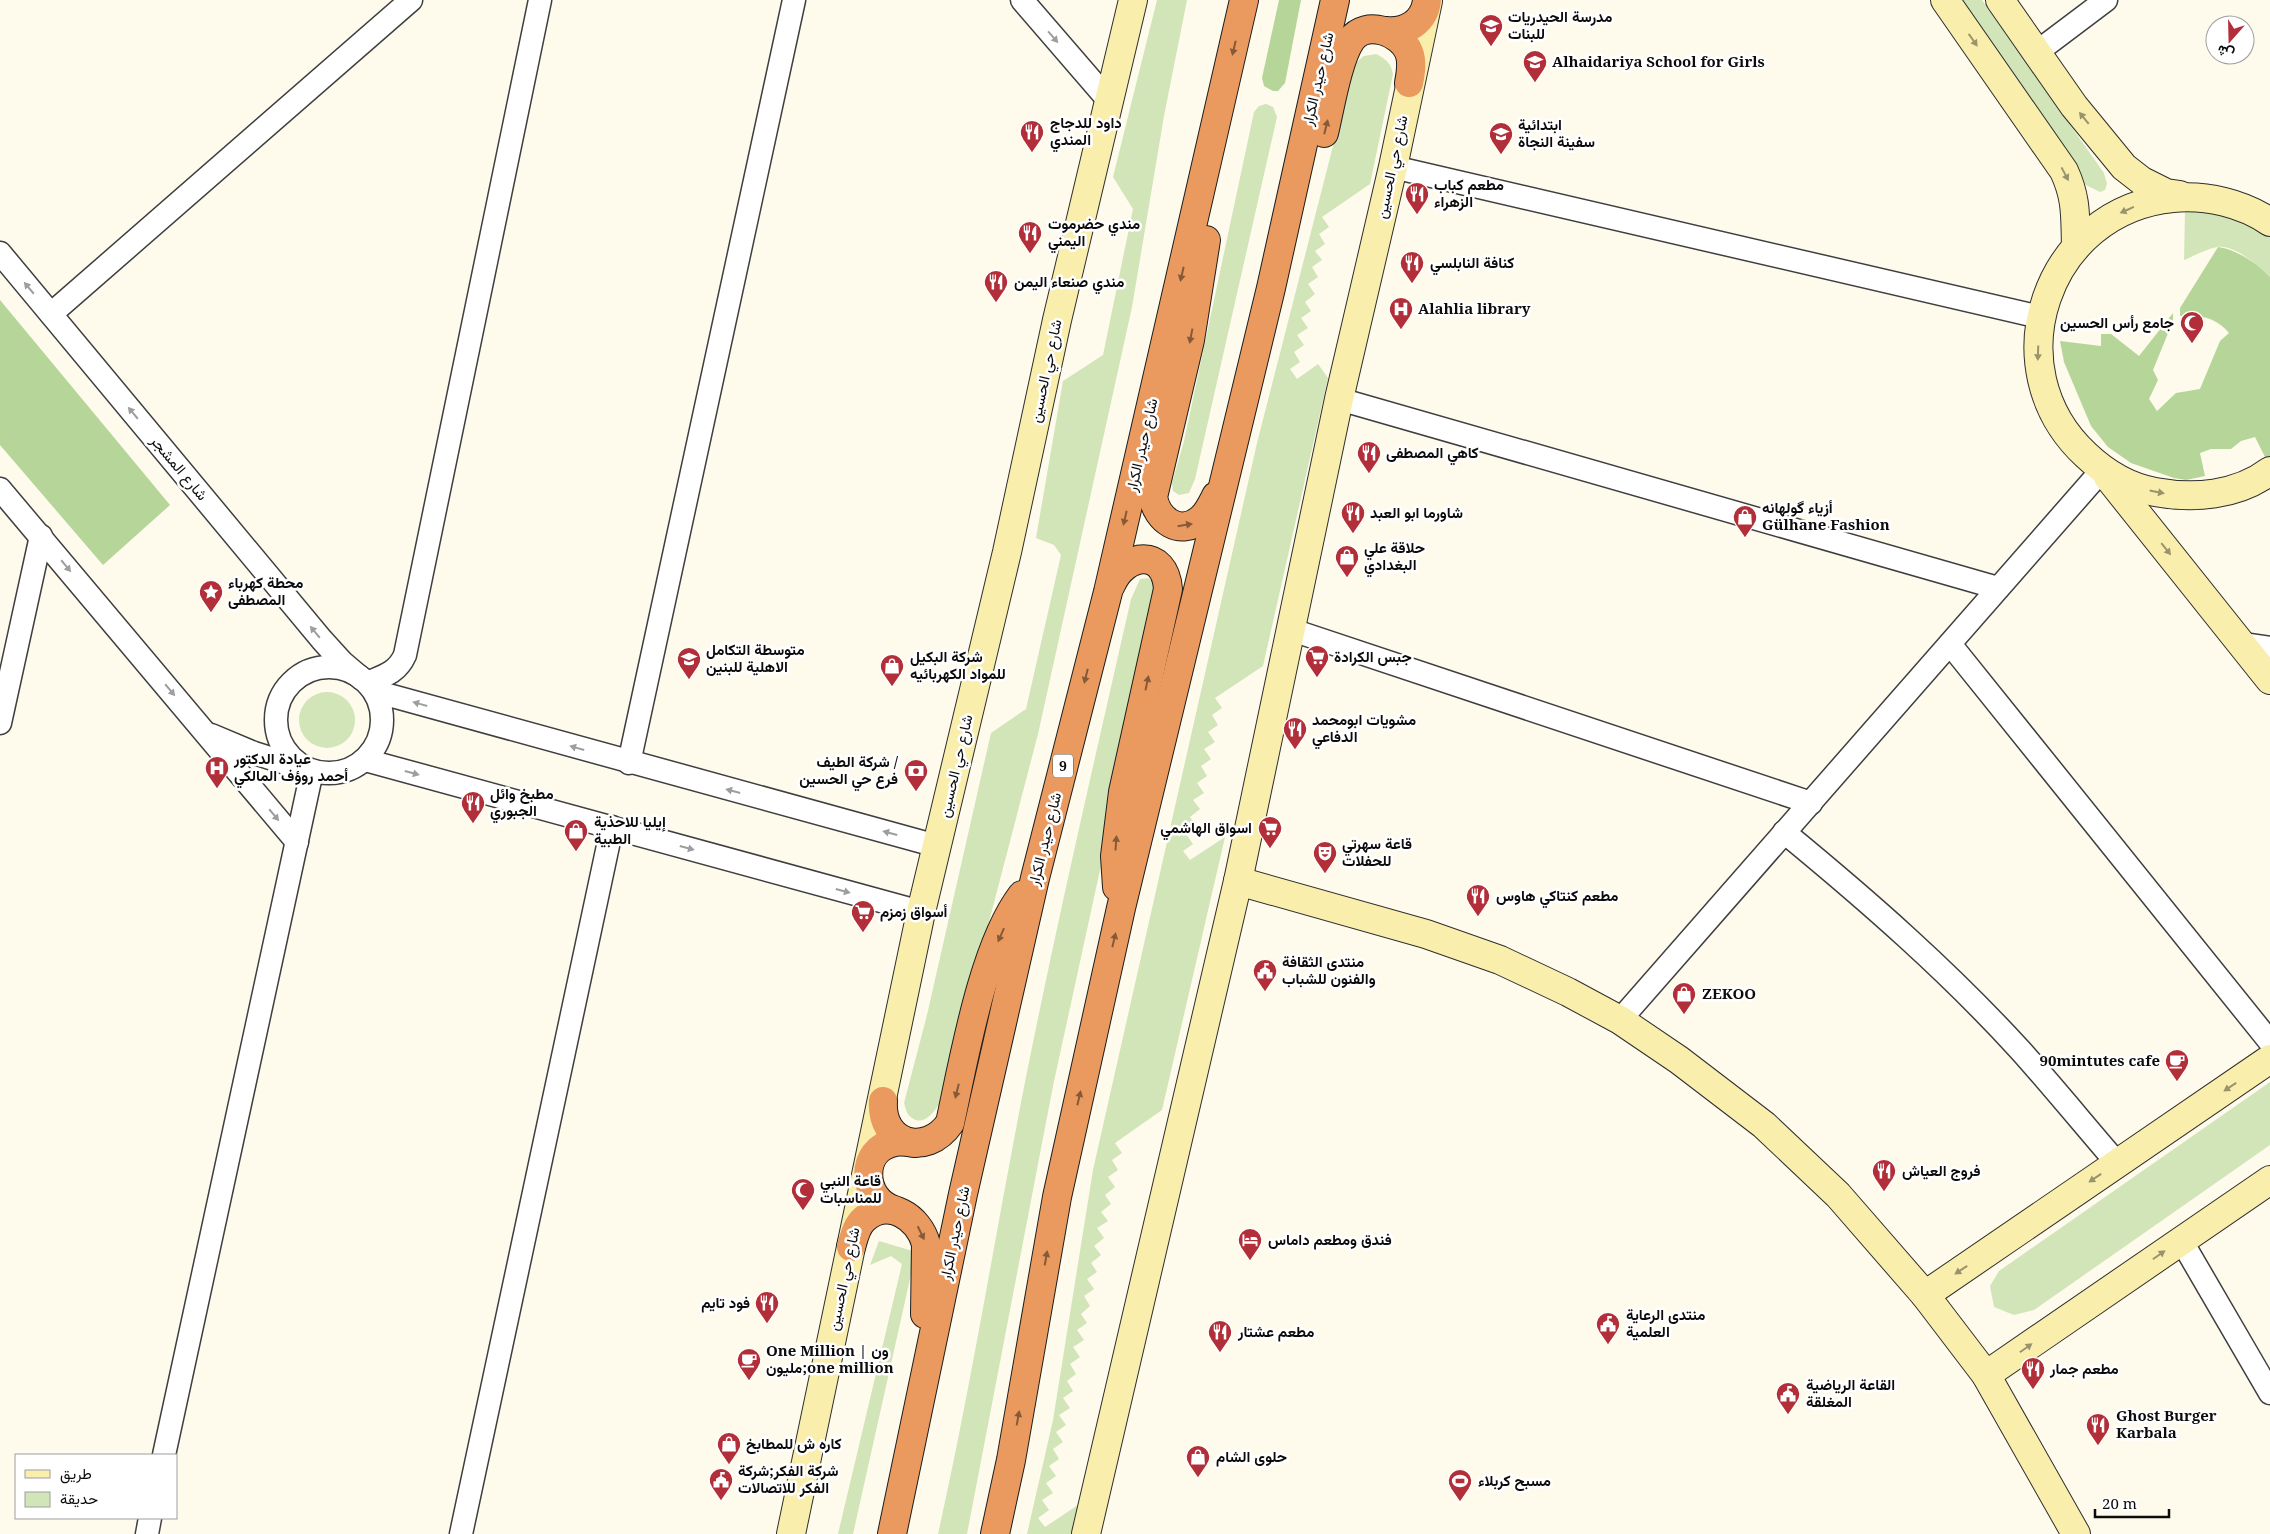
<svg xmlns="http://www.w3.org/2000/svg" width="2270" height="1534" viewBox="0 0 2270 1534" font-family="'Noto Serif',Vazirmatn,serif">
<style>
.green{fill:#d1e5b9}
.forest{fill:#b6d599}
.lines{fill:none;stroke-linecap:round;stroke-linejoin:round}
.street-casing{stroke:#3f3f3f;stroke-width:25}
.secondary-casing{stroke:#2e2e2e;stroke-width:30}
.highway-casing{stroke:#1d1d1d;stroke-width:30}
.street{stroke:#fff;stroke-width:22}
.secondary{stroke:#f9eeac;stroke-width:28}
.highway{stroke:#ea9a5e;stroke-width:28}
.oneway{fill:#9e9e9e}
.oneway2{fill:#9a946c}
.oneway3{fill:#865a39}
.labels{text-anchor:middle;stroke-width:5;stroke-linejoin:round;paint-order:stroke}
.shield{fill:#fff;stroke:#555;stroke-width:1}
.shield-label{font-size:14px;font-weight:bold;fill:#0c0c0c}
.poi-label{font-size:15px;font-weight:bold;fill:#0c0c0c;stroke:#fff;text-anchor:start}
.street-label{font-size:15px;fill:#0c0c0c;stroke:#fff}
</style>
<rect width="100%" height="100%" fill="#fefaec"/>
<g class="green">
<path d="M1157 0H1187L1164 116 1132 307 1038 734 943 1098C935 1111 922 1132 907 1113L904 1103 927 1015 991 733 1026 709 1061 555 1054 545 1036 538 1063 381 1103 355 1133 209 1113 177Z"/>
<polygon points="1956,0 1982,0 2104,173 2107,184 2105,190 2100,192 2086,185"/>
<path d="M1376 54C1386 59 1391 63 1393 74L1370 184 1322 217 1329 227 1319 234 1325 244 1315 251 1322 260 1312 267 1318 277 1308 284 1315 294 1305 302 1311 311 1301 318 1308 328 1297 335 1304 345 1294 352 1300 362 1290 369 1297 379 1318 364 1328 378 1263 666 1215 698 1222 708 1212 715 1218 725 1208 732 1215 742 1204 749 1211 759 1201 766 1207 776 1197 783 1204 793 1193 800 1200 809 1190 817 1197 827 1186 834 1193 844 1183 851 1190 860 1225 837 1162 1110 1115 1143 1122 1153 1112 1160 1118 1170 1108 1177 1115 1187 1105 1195 1111 1204 1101 1212 1108 1221 1097 1228 1104 1238 1094 1246 1101 1255 1091 1263 1097 1272 1087 1279 1094 1289 1084 1296 1090 1306 1081 1314 1087 1323 1077 1330 1084 1340 1073 1347 1080 1357 1070 1364 1076 1374 1067 1381 1073 1391 1063 1398 1070 1408 1059 1415 1066 1425 1056 1432 1063 1442 1053 1449 1059 1459 1049 1466 1056 1476 1046 1483 1053 1493 1042 1500 1049 1510 1038 1518 1045 1527 1081 1503 1073 1534H1027L1053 1420 1093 1170 1257 443 1354 64 1364 56Z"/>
<polygon points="1266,104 1273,107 1277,117 1195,479 1189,493 1179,495 1173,491 1172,483 1184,441 1254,112 1259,106"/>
<path d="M2213 209 2270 229V277C2258 266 2235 244 2217 247 2206 249 2194 256 2184 260L2185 211Z"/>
<path d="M1149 578 1158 587 1120 778 1053 1086 967 1534H938C972 1382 996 1229 1026 1077 1058 917 1095 758 1131 599L1140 579Z"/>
<circle cx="327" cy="720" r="28"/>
<polygon points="2270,1082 2270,1145 2034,1310 2014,1315 1994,1307 1990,1286 1999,1271"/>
<polygon points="879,1241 916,1252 853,1534 838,1534 902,1264 891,1256 870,1265"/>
</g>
<g class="forest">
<polygon points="1279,0 1301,0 1285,83 1278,91 1273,91 1264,86 1262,78"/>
<path d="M2218 247C2238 250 2256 263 2270 277V460L2265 457 2255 437 2241 441 2231 449H2211L2200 453 2205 476 2186 480 2174 478 2131 463 2108 447 2091 426 2064 362 2060 341 2101 346V334H2111L2139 356 2173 313V321L2153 370 2158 380 2149 399 2157 411 2176 393 2200 389 2220 341 2229 333C2217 318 2200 314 2180 316V308Z"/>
<polygon points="0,300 170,505 103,565 0,445"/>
</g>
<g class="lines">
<g class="street-casing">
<g id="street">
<polyline points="1022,0 1110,102"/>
<polyline points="2037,52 2106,0"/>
<polyline points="1393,167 2040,317"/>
<polyline points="0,253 322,640 342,662 362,679"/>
<polyline points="51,314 411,0"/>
<polyline points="1339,399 1998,588"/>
<polyline points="0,489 297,842"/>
<polyline points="1292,630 1811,803"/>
<polyline points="1950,644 2270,1042"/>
<polyline points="2244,644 2270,648"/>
<circle cx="329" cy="720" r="53"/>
<path d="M367 683C384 676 397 673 405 655L540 0"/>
<polyline points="374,691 937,846"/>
<polyline points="0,723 41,536"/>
<polyline points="211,735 254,753 301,768"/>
<polyline points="365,760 921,912"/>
<polyline points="629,763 794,0"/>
<path d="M1784 832C1868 901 1948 971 2021 1051 2054 1088 2085 1126 2117 1163"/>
<polyline points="1620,1020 2102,470"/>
<polyline points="2181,1240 2270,1393"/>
<polyline points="164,1455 312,771"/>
<polyline points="147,1534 150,1518"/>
<polyline points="461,1534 612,827"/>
</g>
</g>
<g class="secondary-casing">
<g id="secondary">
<path d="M1945 0 2064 171C2077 199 2075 217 2076 246"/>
<polyline points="2000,0 2074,106 2124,167 2142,181 2166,193 2180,195"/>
<path d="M2270 222C2242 203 2207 195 2173 198 2046 210 1992 368 2086 455 2105 473 2128 487 2155 492 2193 499 2237 496 2270 471"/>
<polyline points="2108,477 2270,680"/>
<polyline points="1238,881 1426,934 1500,960 1568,992 1620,1020 1679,1060 1764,1125 1838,1195 1925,1295 1986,1375 2076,1534"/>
<polyline points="1925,1295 2270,1059"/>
<polyline points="1986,1375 2270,1180"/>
<polyline points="791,1534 921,912 1007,552 1057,320 1133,0"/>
<polyline points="1086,1534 1238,881 1339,399 1393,167 1428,1"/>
</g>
</g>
<g class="highway-casing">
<g id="highway">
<path d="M1386 31C1406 33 1425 22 1427 0"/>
<path d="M1324 133C1330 108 1338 59 1351 40 1366 19 1401 32 1409 52 1413 62 1411 73 1409 83"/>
<path d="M1206 240 1190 340 1153 497C1157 520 1180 537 1201 519 1208 513 1212 504 1216 496"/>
<path d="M1111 585C1125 552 1165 548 1168 589L1123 792 1115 856 1117 887"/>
<path d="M883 1101C880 1144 926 1158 950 1123 964 1059 983 946 1022 895"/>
<path d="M894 1210C861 1200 858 1149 895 1142 901 1141 908 1142 915 1143"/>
<path d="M851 1247C854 1237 856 1226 864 1219 888 1197 919 1217 926 1244L925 1314"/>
<polyline points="892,1534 963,1194 1035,878 1108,592 1244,0"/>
<polyline points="995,1534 1011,1460 1057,1197 1121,908 1271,288 1335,0"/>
</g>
</g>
<use href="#street" class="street"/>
<use href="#secondary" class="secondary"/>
<use href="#highway" class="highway"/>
</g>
<defs><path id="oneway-solid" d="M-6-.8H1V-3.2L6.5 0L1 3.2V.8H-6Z" transform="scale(1.25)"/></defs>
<g class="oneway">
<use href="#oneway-solid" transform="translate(1053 37) rotate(49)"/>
<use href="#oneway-solid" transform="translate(29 288) rotate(-130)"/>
<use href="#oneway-solid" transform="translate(133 413) rotate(-130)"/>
<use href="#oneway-solid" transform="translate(66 566) rotate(50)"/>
<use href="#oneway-solid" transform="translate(315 632) rotate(-130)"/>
<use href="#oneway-solid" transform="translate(170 690) rotate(50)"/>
<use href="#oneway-solid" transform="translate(420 704) rotate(-164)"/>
<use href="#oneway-solid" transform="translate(577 748) rotate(-164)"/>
<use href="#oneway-solid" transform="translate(412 773) rotate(15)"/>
<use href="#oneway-solid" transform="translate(733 791) rotate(-165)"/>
<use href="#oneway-solid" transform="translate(274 815) rotate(50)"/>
<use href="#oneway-solid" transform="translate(890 833) rotate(-165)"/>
<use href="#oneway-solid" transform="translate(687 848) rotate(15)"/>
<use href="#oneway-solid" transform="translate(843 891) rotate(15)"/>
</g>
<g class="oneway2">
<use href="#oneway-solid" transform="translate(1973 40) rotate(55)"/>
<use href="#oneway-solid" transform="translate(2084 118) rotate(-129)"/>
<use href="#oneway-solid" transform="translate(2065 174) rotate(62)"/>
<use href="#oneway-solid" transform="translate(2127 210) rotate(156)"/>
<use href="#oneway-solid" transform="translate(2038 353) rotate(92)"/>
<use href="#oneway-solid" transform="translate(2157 492) rotate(11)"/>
<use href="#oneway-solid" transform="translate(2166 549) rotate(51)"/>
<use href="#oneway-solid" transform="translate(2230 1087) rotate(146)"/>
<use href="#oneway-solid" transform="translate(2095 1178) rotate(146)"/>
<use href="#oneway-solid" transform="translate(2159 1255) rotate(-35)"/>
<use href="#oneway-solid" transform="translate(1961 1270) rotate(146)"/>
<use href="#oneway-solid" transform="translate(2026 1348) rotate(-35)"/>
</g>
<g class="oneway3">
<use href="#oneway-solid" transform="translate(1234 48) rotate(103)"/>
<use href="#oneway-solid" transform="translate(1326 127) rotate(-76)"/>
<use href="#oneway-solid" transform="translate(1182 274) rotate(103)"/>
<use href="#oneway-solid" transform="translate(1191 336) rotate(101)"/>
<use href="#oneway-solid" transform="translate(1125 518) rotate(103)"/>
<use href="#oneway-solid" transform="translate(1185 525) rotate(-9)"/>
<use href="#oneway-solid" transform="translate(1086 676) rotate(104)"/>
<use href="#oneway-solid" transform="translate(1147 683) rotate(-78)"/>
<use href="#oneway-solid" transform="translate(1116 843) rotate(-86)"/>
<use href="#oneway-solid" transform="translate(1001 935) rotate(114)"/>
<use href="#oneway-solid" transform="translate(1114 940) rotate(-77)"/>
<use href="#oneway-solid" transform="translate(957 1091) rotate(104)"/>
<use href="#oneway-solid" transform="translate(1079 1098) rotate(-77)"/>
<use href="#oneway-solid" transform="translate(921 1233) rotate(64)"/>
<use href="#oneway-solid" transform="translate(1046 1258) rotate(-80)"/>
<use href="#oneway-solid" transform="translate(1018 1418) rotate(-80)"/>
</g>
<defs>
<g id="school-pin" transform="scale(1.25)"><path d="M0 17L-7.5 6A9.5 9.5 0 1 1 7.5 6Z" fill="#b22e39" stroke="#fff"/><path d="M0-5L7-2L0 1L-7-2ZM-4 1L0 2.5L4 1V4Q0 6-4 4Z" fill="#fff"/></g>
<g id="restaurant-pin" transform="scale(1.25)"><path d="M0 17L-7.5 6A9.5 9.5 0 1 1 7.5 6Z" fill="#b22e39" stroke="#fff"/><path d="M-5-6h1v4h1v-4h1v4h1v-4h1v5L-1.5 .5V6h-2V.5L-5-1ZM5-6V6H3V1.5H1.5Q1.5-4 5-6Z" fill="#fff"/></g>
<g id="hospital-pin" transform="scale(1.25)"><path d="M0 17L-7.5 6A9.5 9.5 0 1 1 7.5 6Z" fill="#b22e39" stroke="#fff"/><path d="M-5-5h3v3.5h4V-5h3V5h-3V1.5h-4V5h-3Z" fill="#fff"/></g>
<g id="mosque-pin" transform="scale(1.25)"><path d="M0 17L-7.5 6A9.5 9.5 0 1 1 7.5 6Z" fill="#b22e39" stroke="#fff"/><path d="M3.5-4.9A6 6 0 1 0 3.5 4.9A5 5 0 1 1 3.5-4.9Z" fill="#fff"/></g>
<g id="shop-pin" transform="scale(1.25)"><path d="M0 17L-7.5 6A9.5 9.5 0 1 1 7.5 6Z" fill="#b22e39" stroke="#fff"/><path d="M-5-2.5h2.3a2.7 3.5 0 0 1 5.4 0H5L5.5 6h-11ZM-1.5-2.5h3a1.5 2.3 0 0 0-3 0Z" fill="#fff"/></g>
<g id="sight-pin" transform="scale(1.25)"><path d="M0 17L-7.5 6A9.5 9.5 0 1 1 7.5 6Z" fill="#b22e39" stroke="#fff"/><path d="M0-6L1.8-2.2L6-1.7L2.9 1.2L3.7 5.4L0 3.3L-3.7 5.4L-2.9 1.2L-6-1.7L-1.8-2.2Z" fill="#fff"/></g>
<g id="supermarket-pin" transform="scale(1.25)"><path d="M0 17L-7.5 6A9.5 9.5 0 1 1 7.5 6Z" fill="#b22e39" stroke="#fff"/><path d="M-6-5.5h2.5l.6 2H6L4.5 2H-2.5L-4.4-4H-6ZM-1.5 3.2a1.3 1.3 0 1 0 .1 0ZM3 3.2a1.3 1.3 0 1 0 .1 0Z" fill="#fff"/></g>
<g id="bank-pin" transform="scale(1.25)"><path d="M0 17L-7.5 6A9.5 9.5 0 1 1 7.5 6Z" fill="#b22e39" stroke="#fff"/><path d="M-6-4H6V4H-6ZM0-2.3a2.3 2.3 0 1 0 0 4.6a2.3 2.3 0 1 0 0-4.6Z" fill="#fff"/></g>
<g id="theatre-pin" transform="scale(1.25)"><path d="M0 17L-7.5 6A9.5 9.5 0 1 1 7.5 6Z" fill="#b22e39" stroke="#fff"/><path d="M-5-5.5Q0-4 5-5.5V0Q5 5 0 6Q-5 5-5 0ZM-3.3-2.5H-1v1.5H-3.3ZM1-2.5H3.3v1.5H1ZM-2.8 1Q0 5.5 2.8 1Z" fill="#fff"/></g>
<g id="civic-pin" transform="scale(1.25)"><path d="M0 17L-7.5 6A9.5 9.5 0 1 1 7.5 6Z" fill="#b22e39" stroke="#fff"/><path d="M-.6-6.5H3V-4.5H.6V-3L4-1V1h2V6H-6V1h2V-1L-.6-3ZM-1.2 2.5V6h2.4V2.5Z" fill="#fff"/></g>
<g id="cafe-pin" transform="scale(1.25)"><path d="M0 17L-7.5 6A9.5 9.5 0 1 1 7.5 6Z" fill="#b22e39" stroke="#fff"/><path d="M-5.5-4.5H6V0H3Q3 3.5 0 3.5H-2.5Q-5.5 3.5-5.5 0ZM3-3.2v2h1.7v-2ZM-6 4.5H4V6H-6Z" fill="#fff"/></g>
<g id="hotel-pin" transform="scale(1.25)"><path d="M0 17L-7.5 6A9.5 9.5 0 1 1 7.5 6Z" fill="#b22e39" stroke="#fff"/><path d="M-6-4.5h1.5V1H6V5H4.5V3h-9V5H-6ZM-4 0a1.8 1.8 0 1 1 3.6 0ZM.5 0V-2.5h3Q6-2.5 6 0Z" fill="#fff"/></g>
<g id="stadium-pin" transform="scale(1.25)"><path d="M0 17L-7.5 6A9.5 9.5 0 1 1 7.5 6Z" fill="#b22e39" stroke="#fff"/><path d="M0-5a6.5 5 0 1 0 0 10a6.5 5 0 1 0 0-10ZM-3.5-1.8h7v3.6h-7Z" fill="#fff"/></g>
</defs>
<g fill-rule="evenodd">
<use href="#school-pin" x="1491" y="26"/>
<use href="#school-pin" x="1535" y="62"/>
<use href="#restaurant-pin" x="1032" y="132"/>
<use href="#school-pin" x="1501" y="134"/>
<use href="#restaurant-pin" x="1417" y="194"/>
<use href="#restaurant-pin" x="1030" y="233"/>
<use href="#restaurant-pin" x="1412" y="263"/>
<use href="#restaurant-pin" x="996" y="282"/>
<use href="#hospital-pin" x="1401" y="309"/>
<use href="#mosque-pin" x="2192" y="323"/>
<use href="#restaurant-pin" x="1369" y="453"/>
<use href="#restaurant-pin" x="1353" y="513"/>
<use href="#shop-pin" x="1745" y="517"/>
<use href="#shop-pin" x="1347" y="557"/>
<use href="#sight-pin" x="211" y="592"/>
<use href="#supermarket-pin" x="1317" y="657"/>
<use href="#school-pin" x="689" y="659"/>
<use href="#shop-pin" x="892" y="666"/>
<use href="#restaurant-pin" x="1295" y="729"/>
<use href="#hospital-pin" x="217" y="768"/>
<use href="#bank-pin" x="916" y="771"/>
<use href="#restaurant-pin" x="473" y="803"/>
<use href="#supermarket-pin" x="1270" y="828"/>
<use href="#shop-pin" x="576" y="831"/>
<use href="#theatre-pin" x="1325" y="853"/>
<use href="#restaurant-pin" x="1478" y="896"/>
<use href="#supermarket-pin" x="863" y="912"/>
<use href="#civic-pin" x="1265" y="971"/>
<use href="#shop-pin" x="1684" y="994"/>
<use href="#cafe-pin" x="2177" y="1061"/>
<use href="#restaurant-pin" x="1884" y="1171"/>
<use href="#mosque-pin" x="803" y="1190"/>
<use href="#hotel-pin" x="1250" y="1240"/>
<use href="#restaurant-pin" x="767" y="1303"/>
<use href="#civic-pin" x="1608" y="1324"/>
<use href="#restaurant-pin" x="1220" y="1332"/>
<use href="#cafe-pin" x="749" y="1360"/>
<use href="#restaurant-pin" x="2033" y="1369"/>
<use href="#civic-pin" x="1788" y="1394"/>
<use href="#restaurant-pin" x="2098" y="1425"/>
<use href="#shop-pin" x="729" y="1444"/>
<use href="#shop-pin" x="1198" y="1457"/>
<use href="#civic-pin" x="721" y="1480"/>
<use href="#stadium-pin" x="1460" y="1481"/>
</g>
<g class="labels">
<rect class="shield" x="1053" y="754.5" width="20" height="23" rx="4"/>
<g class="shield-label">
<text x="1063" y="771">9</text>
</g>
<g class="poi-label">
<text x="1508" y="22">مدرسة الحيدريات<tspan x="1508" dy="17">للبنات</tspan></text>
<text x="1552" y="67">Alhaidariya School for Girls</text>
<text x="1050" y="128">داود للدجاج<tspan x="1050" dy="17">المندي</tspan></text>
<text x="1518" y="130">ابتدائية<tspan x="1518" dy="17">سفينة النجاة</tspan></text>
<text x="1434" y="190">مطعم كباب<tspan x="1434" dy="17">الزهراء</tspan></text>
<text x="1048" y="229">مندي حضرموت<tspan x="1048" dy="17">اليمني</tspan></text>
<text x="1430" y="268">كنافة النابلسي</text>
<text x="1014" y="287">مندي صنعاء اليمن</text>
<text x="1418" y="314">Alahlia library</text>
<text x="2174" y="328" text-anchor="end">جامع رأس الحسين</text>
<text x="1386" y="458">كاهي المصطفى</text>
<text x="1762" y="513">أزياء گولهانه<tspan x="1762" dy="17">Gülhane Fashion</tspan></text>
<text x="1370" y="518">شاورما ابو العبد</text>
<text x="1364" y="553">حلاقة علي<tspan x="1364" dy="17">البغدادي</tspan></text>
<text x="228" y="588">محطة كهرباء<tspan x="228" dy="17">المصطفى</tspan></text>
<text x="706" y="655">متوسطة التكامل<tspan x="706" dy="17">الاهلية للبنين</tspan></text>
<text x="910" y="662">شركة البكيل<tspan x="910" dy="17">للمواد الكهربائيه</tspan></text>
<text x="1334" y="662">جبس الكرادة</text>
<text x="1312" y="725">مشويات ابومحمد<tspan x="1312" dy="17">الدفاعي</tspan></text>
<text x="234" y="764">عيادة الدكتور<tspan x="234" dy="17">أحمد روؤف المالكي</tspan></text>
<text x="898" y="767" text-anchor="end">شركة الطيف /<tspan x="898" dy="17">فرع حي الحسين</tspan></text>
<text x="490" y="799">مطبخ وائل<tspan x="490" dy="17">الجبوري</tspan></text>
<text x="594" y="827">إيليا للاحذية<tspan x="594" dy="17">الطبية</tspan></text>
<text x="1252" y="833" text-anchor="end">اسواق الهاشمي</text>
<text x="1342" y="849">قاعة سهرتي<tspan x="1342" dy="17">للحفلات</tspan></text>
<text x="1496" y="901">مطعم كنتاكي هاوس</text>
<text x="880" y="917">أسواق زمزم</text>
<text x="1282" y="967">منتدى الثقافة<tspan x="1282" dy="17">والفنون للشباب</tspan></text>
<text x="1702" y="999">ZEKOO</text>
<text x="2160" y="1066" text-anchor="end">90mintutes cafe</text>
<text x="1902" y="1176">فروج العياش</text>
<text x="820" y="1186">قاعة النبي<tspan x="820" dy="17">للمناسبات</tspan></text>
<text x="1268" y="1245">فندق ومطعم داماس</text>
<text x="750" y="1308" text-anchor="end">فود تايم</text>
<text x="1626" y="1320">منتدى الرعاية<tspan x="1626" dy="17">العلمية</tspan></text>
<text x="1238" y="1337">مطعم عشتار</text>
<text x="766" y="1356">One Million | ون<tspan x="766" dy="17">مليون;one million</tspan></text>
<text x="2050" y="1374">مطعم جمار</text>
<text x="1806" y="1390">القاعة الرياضية<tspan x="1806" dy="17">المغلقة</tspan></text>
<text x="2116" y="1421">Ghost Burger<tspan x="2116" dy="17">Karbala</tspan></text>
<text x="746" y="1449">كاره ش للمطابخ</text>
<text x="1216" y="1462">حلوى الشام</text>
<text x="738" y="1476">شركة الفكر;شركة<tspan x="738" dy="17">الفكر للاتصالات</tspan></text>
<text x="1478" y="1486">مسبح كربلاء</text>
</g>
<g class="street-label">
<text transform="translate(1318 79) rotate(-77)" y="5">شارع حيدر الكرار</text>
<text transform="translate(1392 167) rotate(-78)" y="5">شارع حي الحسين</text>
<text transform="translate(1046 371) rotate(-78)" y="5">شارع حي الحسين</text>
<text transform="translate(1142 445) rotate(-77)" y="5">شارع حيدر الكرار</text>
<text transform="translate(179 468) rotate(50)" y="5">شارع المشجر</text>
<text transform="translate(956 766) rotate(-77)" y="5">شارع حي الحسين</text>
<text transform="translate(1045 839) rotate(-76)" y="5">شارع حيدر الكرار</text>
<text transform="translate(955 1233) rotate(-78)" y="5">شارع حيدر الكرار</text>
<text transform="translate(844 1279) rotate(-78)" y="5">شارع حي الحسين</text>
</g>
</g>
<rect x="15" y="1454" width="162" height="65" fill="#ffffff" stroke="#9e9e9e"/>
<rect x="25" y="1470" width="25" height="8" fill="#f9eeac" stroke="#9e9e9e"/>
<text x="60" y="1479" font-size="15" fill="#0c0c0c">طريق</text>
<rect x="25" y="1492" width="25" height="15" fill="#d1e5b9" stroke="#9e9e9e"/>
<text x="60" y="1504" font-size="15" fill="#0c0c0c">حديقة</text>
<g transform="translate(2230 40) rotate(200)"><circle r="24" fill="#ffffff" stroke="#9e9e9e"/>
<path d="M0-4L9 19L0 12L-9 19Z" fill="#b22e39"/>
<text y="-8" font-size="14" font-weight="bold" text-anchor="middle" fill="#0c0c0c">ش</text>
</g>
<path d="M2095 1509v8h74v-8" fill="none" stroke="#0c0c0c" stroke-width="2.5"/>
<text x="2102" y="1509" font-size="15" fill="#0c0c0c" stroke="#ffffff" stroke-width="4" paint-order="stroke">20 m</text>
</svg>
